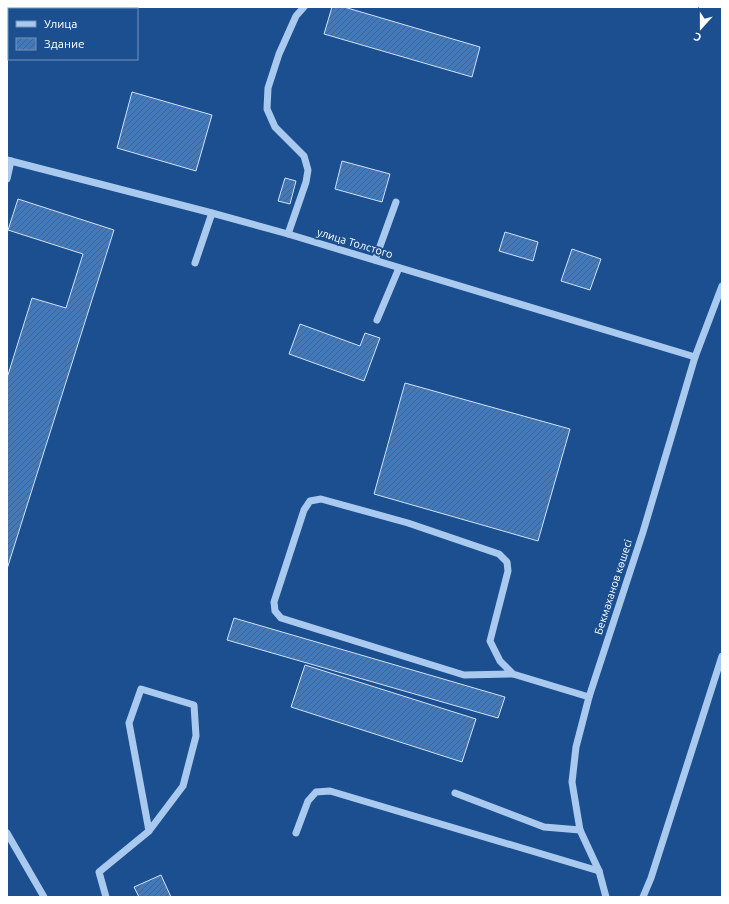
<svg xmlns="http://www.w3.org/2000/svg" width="729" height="904" viewBox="0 0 729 904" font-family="Ubuntu,sans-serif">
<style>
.building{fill:url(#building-hatch);stroke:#cfe3fa}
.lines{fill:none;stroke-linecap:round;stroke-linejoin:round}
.minor{stroke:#a9c9ee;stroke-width:7}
.labels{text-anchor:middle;stroke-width:4;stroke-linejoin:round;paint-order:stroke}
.street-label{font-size:11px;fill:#fff;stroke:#1b4f8f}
</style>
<defs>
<pattern id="building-hatch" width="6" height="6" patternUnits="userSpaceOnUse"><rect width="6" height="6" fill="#4478b7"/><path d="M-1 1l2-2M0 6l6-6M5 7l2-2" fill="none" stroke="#486282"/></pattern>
</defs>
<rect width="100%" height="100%" fill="#1b4f8f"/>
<g class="building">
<polygon points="332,7 344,7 480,47 472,77 324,34"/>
<polygon points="132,92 212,115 196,171 117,148"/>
<polygon points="342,161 390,174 382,202 335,189"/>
<polygon points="285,178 296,181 290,204 278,201"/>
<polygon points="18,199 114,230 7,569 7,378 32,298 66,308 83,254 8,230"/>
<polygon points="505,232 538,242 533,261 499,251"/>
<polygon points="572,249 601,259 590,290 561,281"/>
<polygon points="300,324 360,346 365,333 380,338 364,381 289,354"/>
<polygon points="405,383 570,429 538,541 374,494"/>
<polygon points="234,618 505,697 498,718 227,640"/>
<polygon points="305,665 476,719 462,762 291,707"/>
<polygon points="161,875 171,897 139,897 134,887"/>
</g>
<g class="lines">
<g class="minor">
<polyline points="7,160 212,213 288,234 695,357"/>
<polyline points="7,179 11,161"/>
<polyline points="288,234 306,182 308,170 304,156 275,127 267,109 268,88 279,54 296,16 304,7"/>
<polyline points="375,260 396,202"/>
<polyline points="195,263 212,213"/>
<polyline points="377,320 399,268"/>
<polyline points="513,674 500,661 490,641 508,571 507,562 499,554 408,523 321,499 310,501 304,510 274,602 275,611 281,618 464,675 513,674 589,697"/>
<polyline points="455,793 544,827 580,830"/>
<polyline points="7,833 44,897"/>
<polyline points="296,833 308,801 316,792 330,791 599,871"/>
<polyline points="106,897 99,872 149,831 183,786 196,736 194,705 141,689 129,723 149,831"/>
<polyline points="606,897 599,871 580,830 572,782 576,747 589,697 643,532 695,357 722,286"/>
<polyline points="643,897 651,878 722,656"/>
</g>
</g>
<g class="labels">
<g class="street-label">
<text transform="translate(355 243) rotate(17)" y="4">улица Толстого</text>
<text transform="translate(613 587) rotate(-72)" y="4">Бекмаханов көшесі</text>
</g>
</g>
<rect width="729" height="904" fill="none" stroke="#ffffff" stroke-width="16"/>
<rect x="8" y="8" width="130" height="52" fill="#1b4f8f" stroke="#7695bc"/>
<rect x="16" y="21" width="20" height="6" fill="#a9c9ee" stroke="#7695bc"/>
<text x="44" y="28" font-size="12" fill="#ffffff">Улица</text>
<rect x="16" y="38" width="20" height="12" fill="url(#building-hatch)" stroke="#7695bc"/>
<text x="44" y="48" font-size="12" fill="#ffffff">Здание</text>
<g transform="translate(701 28) rotate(201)" stroke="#1b4f8f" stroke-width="3" paint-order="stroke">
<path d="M0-3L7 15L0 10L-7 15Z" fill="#ffffff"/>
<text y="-6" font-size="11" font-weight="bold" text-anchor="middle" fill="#ffffff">С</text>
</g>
</svg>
